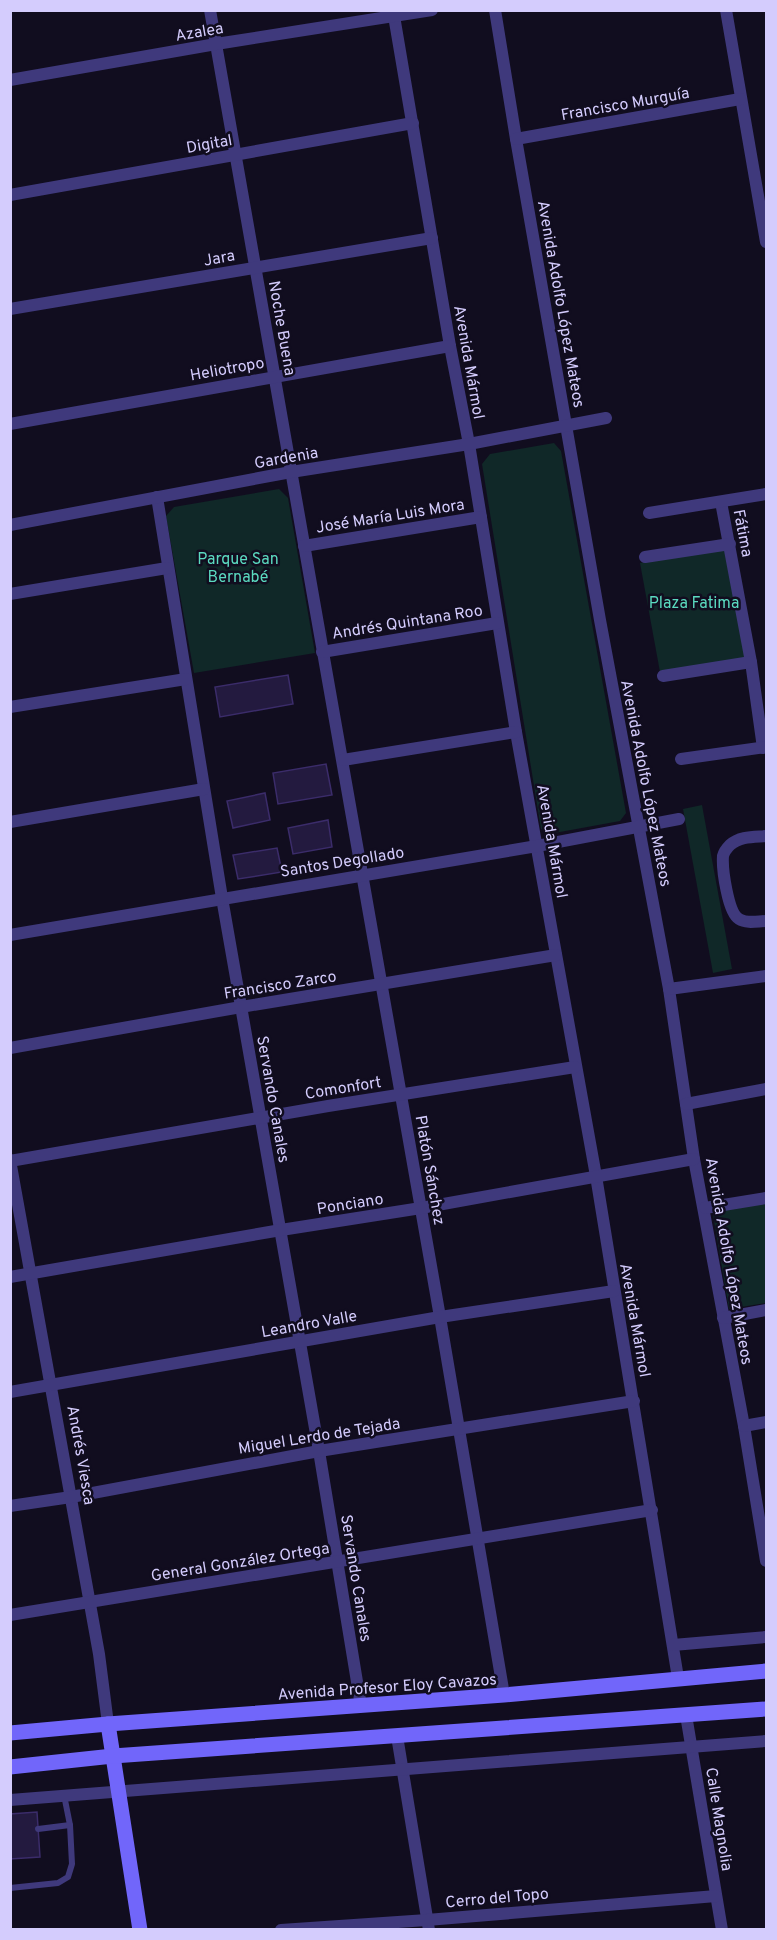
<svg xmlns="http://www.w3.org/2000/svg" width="777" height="1940" viewBox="0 0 777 1940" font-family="Overpass,sans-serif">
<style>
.green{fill:#102828}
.building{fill:#231a3f;stroke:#3b2c6a;stroke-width:1.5}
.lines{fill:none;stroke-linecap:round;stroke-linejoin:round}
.lane{stroke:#3f397c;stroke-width:6}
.street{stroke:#3f397c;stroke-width:12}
.secondary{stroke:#7166fa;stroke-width:15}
.labels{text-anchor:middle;stroke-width:5;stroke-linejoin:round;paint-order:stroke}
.street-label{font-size:16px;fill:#d4ccfd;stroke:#110d1f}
.park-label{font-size:16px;fill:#5bdac0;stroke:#110d1f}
</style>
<rect width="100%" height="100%" fill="#110d1f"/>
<g class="green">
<polygon points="554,443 561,451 626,813 620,821 549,834 541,829 482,464 490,454"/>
<polygon points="279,489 288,498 315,653 194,673 166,516 174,507"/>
<polygon points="731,546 749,658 660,672 640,563"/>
<polygon points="702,805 732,969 713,973 683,809"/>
<polygon points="766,1199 766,1303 729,1309 712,1209"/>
</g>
<g class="building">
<polygon points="288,675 293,704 220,717 215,687"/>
<polygon points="326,764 332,795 278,804 273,773"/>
<polygon points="265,793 270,820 233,828 227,801"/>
<polygon points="328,820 332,847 293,854 288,828"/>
<polygon points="277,848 282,872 238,879 233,855"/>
<polygon points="37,1812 40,1857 10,1859 10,1814"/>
</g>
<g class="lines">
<g class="lane">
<polyline points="38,1829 70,1825"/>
<polyline points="10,1888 58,1883 68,1877 72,1864 70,1825 64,1795"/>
</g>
<g class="street">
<polyline points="210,10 440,1317 504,1695"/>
<polyline points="393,10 450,346 469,444 516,732 596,1176 678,1678"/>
<polyline points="495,10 516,139 600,620 669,989 694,1159 744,1426 766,1561"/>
<polyline points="726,10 766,242"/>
<polyline points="10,80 216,44 432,10"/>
<polyline points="516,139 740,99"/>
<polyline points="10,195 413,123"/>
<polyline points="10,309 432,238"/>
<polyline points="10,424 450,346"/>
<polyline points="157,497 222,898 319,1451 361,1706"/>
<polyline points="721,502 751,662 763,748"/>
<polyline points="649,513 766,494"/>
<polyline points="10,525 291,472 469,444 606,418"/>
<polyline points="304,546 481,517"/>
<polyline points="645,557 730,544"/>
<polyline points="10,594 167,568"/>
<polyline points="322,652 497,623"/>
<polyline points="663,676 751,662"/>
<polyline points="10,707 186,679"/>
<polyline points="681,759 766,747"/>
<polyline points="343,760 516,732"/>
<polyline points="10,822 204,789"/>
<path d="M766 836C754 837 740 836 730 845 727 848 724 852 723 856 722 869 728 913 739 919 747 924 758 921 766 921"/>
<polyline points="10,935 537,846 679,819"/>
<polyline points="669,989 766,976"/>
<polyline points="10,1048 241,1007 556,955"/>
<polyline points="686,1104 766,1089"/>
<polyline points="10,1160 99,1654 108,1724"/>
<polyline points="10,1161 328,1106 575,1067"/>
<polyline points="705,1208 766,1198"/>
<polyline points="10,1277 281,1230 421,1208 694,1159"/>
<polyline points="723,1318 766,1310"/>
<polyline points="10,1392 440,1317 614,1291"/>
<polyline points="744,1426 766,1422"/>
<polyline points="10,1506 71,1497 319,1451 634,1401"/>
<polyline points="10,1615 652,1510"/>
<polyline points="673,1645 766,1637"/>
<polyline points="686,1715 722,1930"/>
<polyline points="397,1736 429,1930"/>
<polyline points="10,1800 766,1741"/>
<polyline points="281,1930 427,1920 716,1896"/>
</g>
<g class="secondary">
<polyline points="108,1724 140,1930"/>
<polyline points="10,1733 108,1724 504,1695 766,1671"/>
<polyline points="10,1767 113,1756 766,1709"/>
</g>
</g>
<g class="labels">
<g class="street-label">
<text transform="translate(199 31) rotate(-10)" y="6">Azalea</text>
<text transform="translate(625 103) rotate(-10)" y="6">Francisco Murguía</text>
<text transform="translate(209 143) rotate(-10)" y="6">Digital</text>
<text transform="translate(219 257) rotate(-10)" y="6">Jara</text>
<text transform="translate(562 304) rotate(80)" y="6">Avenida Adolfo López Mateos</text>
<text transform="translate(283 328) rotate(80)" y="6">Noche Buena</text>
<text transform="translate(470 362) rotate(80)" y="6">Avenida Mármol</text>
<text transform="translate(227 368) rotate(-10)" y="6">Heliotropo</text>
<text transform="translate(286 457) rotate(-10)" y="6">Gardenia</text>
<text transform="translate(390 515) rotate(-9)" y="6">José María Luis Mora</text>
<text transform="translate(744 533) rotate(79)" y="6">Fátima</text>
<text transform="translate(407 621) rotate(-9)" y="6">Andrés Quintana Roo</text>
<text transform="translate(647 783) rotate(79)" y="6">Avenida Adolfo López Mateos</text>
<text transform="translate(553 841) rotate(80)" y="6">Avenida Mármol</text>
<text transform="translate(342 861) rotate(-9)" y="6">Santos Degollado</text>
<text transform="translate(280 984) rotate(-9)" y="6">Francisco Zarco</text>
<text transform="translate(343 1087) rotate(-9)" y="6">Comonfort</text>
<text transform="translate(274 1099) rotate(80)" y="6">Servando Canales</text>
<text transform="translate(431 1170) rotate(80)" y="6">Platón Sánchez</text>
<text transform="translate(350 1203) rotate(-9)" y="6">Ponciano</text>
<text transform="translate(730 1261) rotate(80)" y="6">Avenida Adolfo López Mateos</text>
<text transform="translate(636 1320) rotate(80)" y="6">Avenida Mármol</text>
<text transform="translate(309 1323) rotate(-10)" y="6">Leandro Valle</text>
<text transform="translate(319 1435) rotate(-9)" y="6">Miguel Lerdo de Tejada</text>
<text transform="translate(82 1455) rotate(80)" y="6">Andrés Viesca</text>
<text transform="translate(240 1561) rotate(-9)" y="6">General González Ortega</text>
<text transform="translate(357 1578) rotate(81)" y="6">Servando Canales</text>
<text transform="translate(387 1686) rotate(-4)" y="6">Avenida Profesor Eloy Cavazos</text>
<text transform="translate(720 1819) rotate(81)" y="6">Calle Magnolia</text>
<text transform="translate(497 1897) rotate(-5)" y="6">Cerro del Topo</text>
</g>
<g class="park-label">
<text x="238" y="564">Parque San<tspan x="238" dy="18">Bernabé</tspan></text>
<text x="694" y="608">Plaza Fatima</text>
</g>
</g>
<rect width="777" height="1940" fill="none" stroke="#d4ccfd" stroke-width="24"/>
</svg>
